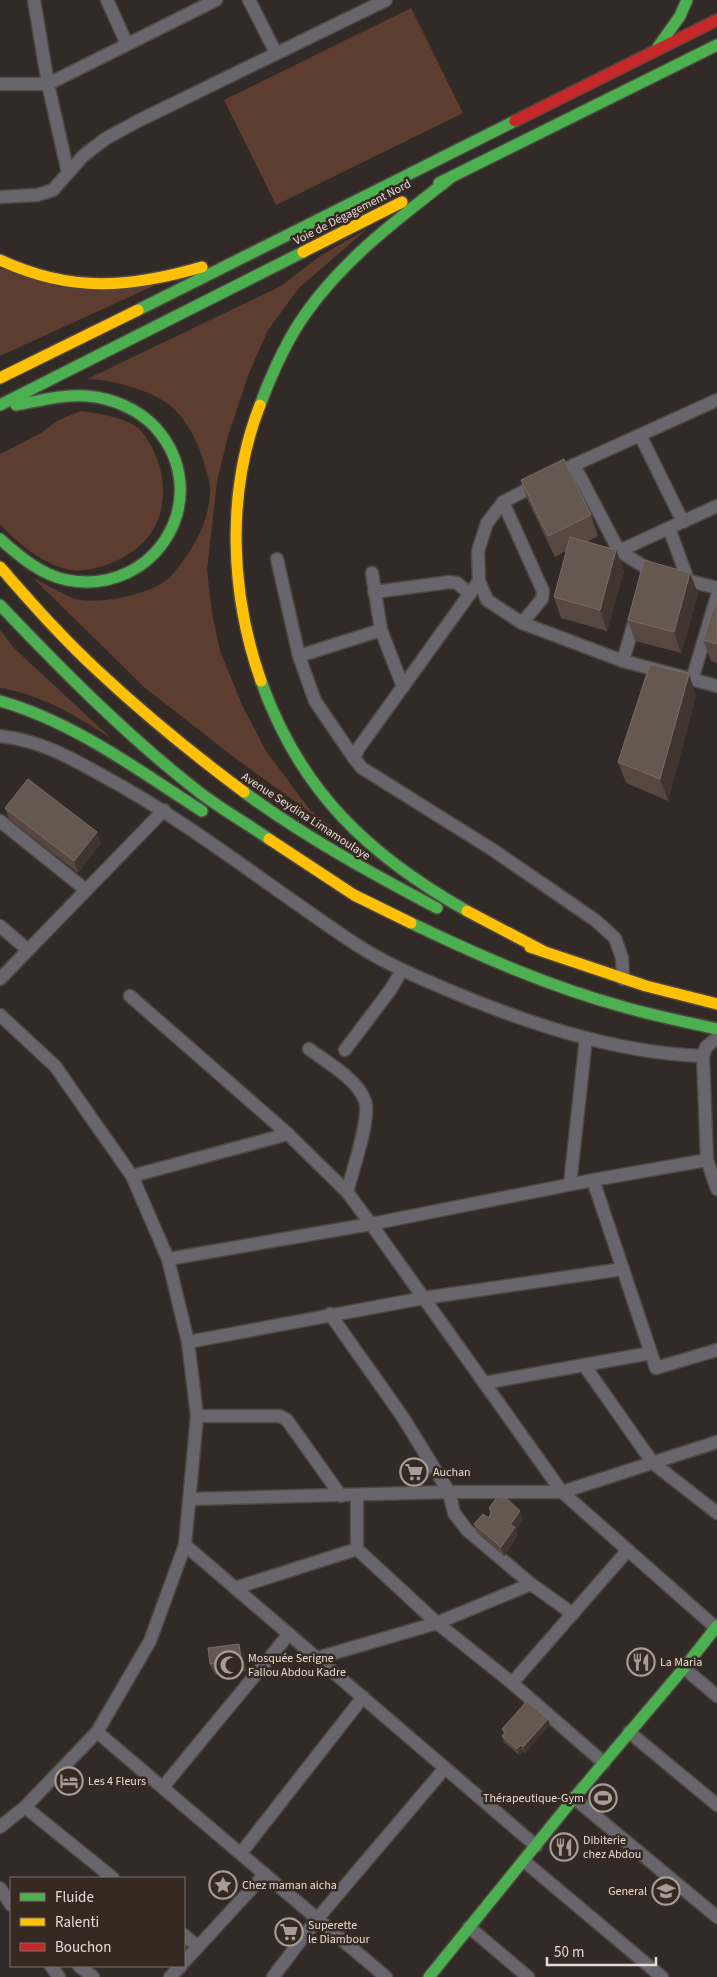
<svg xmlns="http://www.w3.org/2000/svg" width="717" height="1977" viewBox="0 0 717 1977" font-family="'Source Sans 3',sans-serif">
<style>
.green{fill:#5c3d30}
.lines{fill:none;stroke-linecap:round;stroke-linejoin:round}
.street-casing{stroke:#4e4743;stroke-width:15}
.fast-casing{stroke:#4e4743;stroke-width:14}
.slow-casing{stroke:#4e4743;stroke-width:14}
.jam-casing{stroke:#4e4743;stroke-width:14}
.street{stroke:#68666c;stroke-width:12}
.fast{stroke:#4caf50;stroke-width:11}
.slow{stroke:#ffc107;stroke-width:11}
.jam{stroke:#c62828;stroke-width:11}
.wall{fill:#564841}
.shaded-wall{fill:#413530}
.building{fill:#655851;stroke:#796c66}
.labels{text-anchor:middle;stroke-width:5;stroke-linejoin:round;paint-order:stroke}
.street-label{font-size:12px;fill:#e4dbd6;stroke:#362922}
.poi-label{font-size:12px;fill:#e4dbd6;stroke:#362922;text-anchor:start}
</style>
<rect width="100%" height="100%" fill="#322a26"/>
<g class="green">
<polygon points="411,8 463,113 276,205 224,100"/>
<path d="M367 229 299 288 268 330 249 373 228 436 217 482 207 570 212 613 220 651 243 707 266 751 310 810 344 837 231 755 144 687 32 577C44 583 69 598 80 600 105 603 148 595 168 579 172 576 176 569 180 565 197 543 210 518 210 489 210 481 206 471 204 463 199 445 189 424 175 410 157 391 113 380 87 379L281 286 320 256Z"/>
<polygon points="0,269 162,282 0,356"/>
<path d="M80 411C96 413 125 417 138 428 147 436 155 452 159 464 172 511 153 549 106 565 94 569 81 572 69 570 42 563 18 544 0 524V454L41 433 57 421Z"/>
<path d="M0 630 15 649 112 739C76 716 43 695 0 688Z"/>
</g>
<g class="lines">
<g class="street-casing">
<g id="street">
<polyline points="34,0 48,84 68,173"/>
<polyline points="107,0 127,44"/>
<polyline points="249,0 276,53"/>
<polyline points="0,84 48,84 216,0"/>
<polyline points="0,197 37,195 53,190 83,156 105,139 138,121 386,0"/>
<polyline points="717,400 574,465 503,502 487,523 478,551 479,581 487,600 522,623 623,661 717,686"/>
<polyline points="640,435 683,522"/>
<polyline points="574,465 619,551 650,570 657,572"/>
<polyline points="503,502 543,591 542,599 522,623"/>
<polyline points="669,528 688,580"/>
<polyline points="619,551 717,506"/>
<polyline points="277,559 299,656 315,701 354,758"/>
<polyline points="372,573 381,630 403,687"/>
<polyline points="678,578 717,588"/>
<polyline points="479,581 358,749 354,758 362,768 493,850 595,920 615,938 622,958 623,979"/>
<polyline points="374,592 450,582 457,583 470,594"/>
<polyline points="299,656 381,630"/>
<polyline points="623,661 636,616"/>
<polyline points="692,680 717,596"/>
<path d="M0 736C42 741 69 757 105 777 194 825 273 890 357 945 381 961 408 973 434 984 517 1020 612 1053 703 1056"/>
<polyline points="0,821 86,890"/>
<polyline points="0,926 28,950"/>
<polyline points="0,979 164,810"/>
<polyline points="130,996 288,1134 347,1192 371,1224 562,1492 715,1627 717,1625"/>
<polyline points="0,1015 55,1066 132,1176 168,1259 188,1342 197,1416 185,1545 150,1641 97,1732 25,1807 0,1827"/>
<polyline points="717,1038 706,1047 703,1056 707,1160 717,1189"/>
<path d="M309 1049C327 1062 358 1080 365 1101 371 1118 352 1172 347 1192"/>
<polyline points="345,1050 391,989 402,970"/>
<polyline points="132,1176 288,1134"/>
<polyline points="593,1180 656,1368 717,1350"/>
<polyline points="570,1184 586,1038"/>
<polyline points="168,1259 371,1224 593,1180 707,1160"/>
<polyline points="330,1314 402,1416 449,1492 454,1513 467,1530 531,1584 573,1614"/>
<polyline points="188,1342 424,1298 623,1269"/>
<polyline points="584,1365 653,1463 717,1513"/>
<polyline points="484,1383 651,1353"/>
<polyline points="197,1416 280,1416 287,1420 341,1496"/>
<polyline points="357,1496 357,1549 437,1623 512,1683 604,1763"/>
<polyline points="190,1499 449,1492 562,1492 717,1442"/>
<polyline points="185,1545 536,1846"/>
<polyline points="235,1588 357,1549"/>
<polyline points="317,1658 437,1623 531,1584"/>
<polyline points="684,1668 717,1696"/>
<polyline points="512,1683 628,1550"/>
<polyline points="97,1732 386,1977"/>
<polyline points="629,1732 717,1805"/>
<polyline points="163,1787 289,1634"/>
<polyline points="574,1798 717,1917"/>
<polyline points="25,1807 113,1878"/>
<polyline points="241,1853 363,1697"/>
<polyline points="524,1861 662,1977"/>
<polyline points="0,1888 11,1905"/>
<polyline points="469,1927 528,1977"/>
<polyline points="184,1935 198,1947"/>
<polyline points="184,1962 265,1874"/>
<polyline points="51,1966 59,1977"/>
<polyline points="79,1966 93,1977"/>
<polyline points="170,1977 181,1966"/>
<polyline points="273,1977 317,1919 445,1768"/>
</g>
</g>
<g class="fast-casing">
<g id="fast">
<polyline points="658,47 680,16 687,0"/>
<polyline points="439,183 717,45"/>
<polyline points="138,310 515,121"/>
<polyline points="0,405 303,252"/>
<path d="M260 405C272 373 286 341 306 313 345 258 400 217 453 176"/>
<path d="M0 539C19 556 41 575 67 580 156 597 217 496 155 427 138 409 112 398 87 396 64 394 39 401 16 405"/>
<path d="M0 605C63 671 127 736 199 792 221 809 246 823 269 839"/>
<path d="M261 681C300 791 368 855 467 911"/>
<path d="M0 701C74 722 138 770 202 811"/>
<path d="M244 792C305 837 371 873 437 908"/>
<path d="M411 923C480 956 550 987 624 1007 655 1016 686 1022 717 1029"/>
<polyline points="429,1977 574,1798 684,1668 717,1626"/>
</g>
</g>
<g class="slow-casing">
<g id="slow">
<polyline points="303,252 402,202"/>
<path d="M0 260C71 293 129 288 202 267"/>
<polyline points="0,378 138,310"/>
<path d="M260 405C226 492 230 593 261 681"/>
<path d="M0 567C31 602 62 638 97 670 144 714 193 754 244 792"/>
<polyline points="269,839 354,895 411,923"/>
<polyline points="467,911 545,952"/>
<polyline points="530,947 646,986 717,1004"/>
</g>
</g>
<g class="jam-casing">
<polyline id="jam" points="515,121 717,20"/>
</g>
<use href="#street" class="street"/>
<use href="#fast" class="fast"/>
<use href="#slow" class="slow"/>
<use href="#jam" class="jam"/>
</g>
<g class="wall">
<polygon points="521,480 591,515 598,536 587,542 616,550 624,571 607,631 561,618 554,597 566,551 555,557 528,501"/>
<polygon points="690,573 698,594 681,653 635,641 628,620"/>
<polygon points="717,598 717,663 711,661 703,640"/>
<polygon points="696,695 668,801 626,783 618,762"/>
<polygon points="5,808 101,843 78,873 9,819"/>
<polygon points="489,1518 523,1519 516,1530 518,1535 504,1556 477,1533 474,1524"/>
<polygon points="239,1644 243,1655 246,1671 215,1675 210,1664"/>
<polygon points="550,1725 525,1753 523,1751 519,1755 504,1742 502,1736 504,1734 502,1729"/>
</g>
<g class="shaded-wall">
<polygon points="616,550 624,571 607,631 600,610"/>
<polygon points="690,573 698,594 681,653 674,632"/>
<polygon points="689,674 696,695 668,801 660,779"/>
<polygon points="97,832 101,843 78,873 74,861"/>
<polygon points="520,1511 523,1519 516,1530 518,1535 504,1556 501,1547 510,1525"/>
<polygon points="239,1644 243,1655 246,1671 241,1660"/>
<polygon points="548,1719 550,1725 525,1753 523,1747"/>
<polygon points="521,1745 523,1751 519,1755 517,1749"/>
</g>
<g class="building">
<polygon points="564,459 591,515 548,536 521,480"/>
<polygon points="570,537 616,550 600,610 554,597"/>
<polygon points="644,560 690,573 674,632 628,620"/>
<polygon points="717,598 717,644 703,640"/>
<polygon points="650,664 689,674 660,779 618,762"/>
<polygon points="28,779 97,832 74,861 5,808"/>
<polygon points="498,1496 502,1500 505,1497 520,1511 510,1525 515,1527 501,1547 474,1524 483,1514 489,1518 491,1512 489,1508"/>
<polygon points="239,1644 241,1660 210,1664 208,1648"/>
<polygon points="527,1701 548,1719 523,1747 521,1745 517,1749 502,1736 506,1732 502,1729"/>
</g>
<defs>
<g id="supermarket-ring" transform="scale(1.4375)"><circle r="9.5" fill="#362922" stroke="#a69d98" stroke-width="1.5"/><path d="M-6-5.5h2.5l.6 2H6L4.5 2H-2.5L-4.4-4H-6ZM-1.5 3.2a1.3 1.3 0 1 0 .1 0ZM3 3.2a1.3 1.3 0 1 0 .1 0Z" fill="#a69d98"/></g>
<g id="restaurant-ring" transform="scale(1.4375)"><circle r="9.5" fill="#362922" stroke="#a69d98" stroke-width="1.5"/><path d="M-5-6h1v4h1v-4h1v4h1v-4h1v5L-1.5 .5V6h-2V.5L-5-1ZM5-6V6H3V1.5H1.5Q1.5-4 5-6Z" fill="#a69d98"/></g>
<g id="mosque-ring" transform="scale(1.4375)"><circle r="9.5" fill="#362922" stroke="#a69d98" stroke-width="1.5"/><path d="M3.5-4.9A6 6 0 1 0 3.5 4.9A5 5 0 1 1 3.5-4.9Z" fill="#a69d98"/></g>
<g id="hotel-ring" transform="scale(1.4375)"><circle r="9.5" fill="#362922" stroke="#a69d98" stroke-width="1.5"/><path d="M-6-4.5h1.5V1H6V5H4.5V3h-9V5H-6ZM-4 0a1.8 1.8 0 1 1 3.6 0ZM.5 0V-2.5h3Q6-2.5 6 0Z" fill="#a69d98"/></g>
<g id="stadium-ring" transform="scale(1.4375)"><circle r="9.5" fill="#362922" stroke="#a69d98" stroke-width="1.5"/><path d="M0-5a6.5 5 0 1 0 0 10a6.5 5 0 1 0 0-10ZM-3.5-1.8h7v3.6h-7Z" fill="#a69d98"/></g>
<g id="sight-ring" transform="scale(1.4375)"><circle r="9.5" fill="#362922" stroke="#a69d98" stroke-width="1.5"/><path d="M0-6L1.8-2.2L6-1.7L2.9 1.2L3.7 5.4L0 3.3L-3.7 5.4L-2.9 1.2L-6-1.7L-1.8-2.2Z" fill="#a69d98"/></g>
<g id="school-ring" transform="scale(1.4375)"><circle r="9.5" fill="#362922" stroke="#a69d98" stroke-width="1.5"/><path d="M0-5L7-2L0 1L-7-2ZM-4 1L0 2.5L4 1V4Q0 6-4 4Z" fill="#a69d98"/></g>
</defs>
<g fill-rule="evenodd">
<use href="#supermarket-ring" x="414" y="1472"/>
<use href="#restaurant-ring" x="641" y="1662"/>
<use href="#mosque-ring" x="229" y="1665"/>
<use href="#hotel-ring" x="69" y="1781"/>
<use href="#stadium-ring" x="603" y="1798"/>
<use href="#restaurant-ring" x="564" y="1847"/>
<use href="#sight-ring" x="223" y="1885"/>
<use href="#school-ring" x="666" y="1891"/>
<use href="#supermarket-ring" x="289" y="1932"/>
</g>
<g class="labels">
<g class="street-label">
<text transform="translate(352 212) rotate(-27)" y="4">Voie de Dégagement Nord</text>
<text transform="translate(306 816) rotate(33)" y="4">Avenue Seydina Limamoulaye</text>
</g>
<g class="poi-label">
<text x="433" y="1476">Auchan</text>
<text x="248" y="1662">Mosquée Serigne<tspan x="248" dy="14">Fallou Abdou Kadre</tspan></text>
<text x="660" y="1666">La Maria</text>
<text x="88" y="1785">Les 4 Fleurs</text>
<text x="584" y="1802" text-anchor="end">Thérapeutique-Gym</text>
<text x="583" y="1844">Dibiterie<tspan x="583" dy="14">chez Abdou</tspan></text>
<text x="242" y="1889">Chez maman aicha</text>
<text x="647" y="1895" text-anchor="end">General</text>
<text x="308" y="1929">Superette<tspan x="308" dy="14">le Diambour</tspan></text>
</g>
</g>
<rect x="10" y="1877" width="175" height="90" fill="#362922" stroke="#7c706a"/>
<rect x="20" y="1893" width="25" height="8" fill="#4caf50" stroke="#7c706a"/>
<text x="55" y="1902" font-size="15" fill="#e4dbd6">Fluide</text>
<rect x="20" y="1918" width="25" height="8" fill="#ffc107" stroke="#7c706a"/>
<text x="55" y="1927" font-size="15" fill="#e4dbd6">Ralenti</text>
<rect x="20" y="1943" width="25" height="8" fill="#c62828" stroke="#7c706a"/>
<text x="55" y="1952" font-size="15" fill="#e4dbd6">Bouchon</text>
<path d="M547 1957v8h109v-8" fill="none" stroke="#e4dbd6" stroke-width="2.5"/>
<text x="554" y="1957" font-size="15" fill="#e4dbd6" stroke="#362922" stroke-width="4" paint-order="stroke">50 m</text>
</svg>
